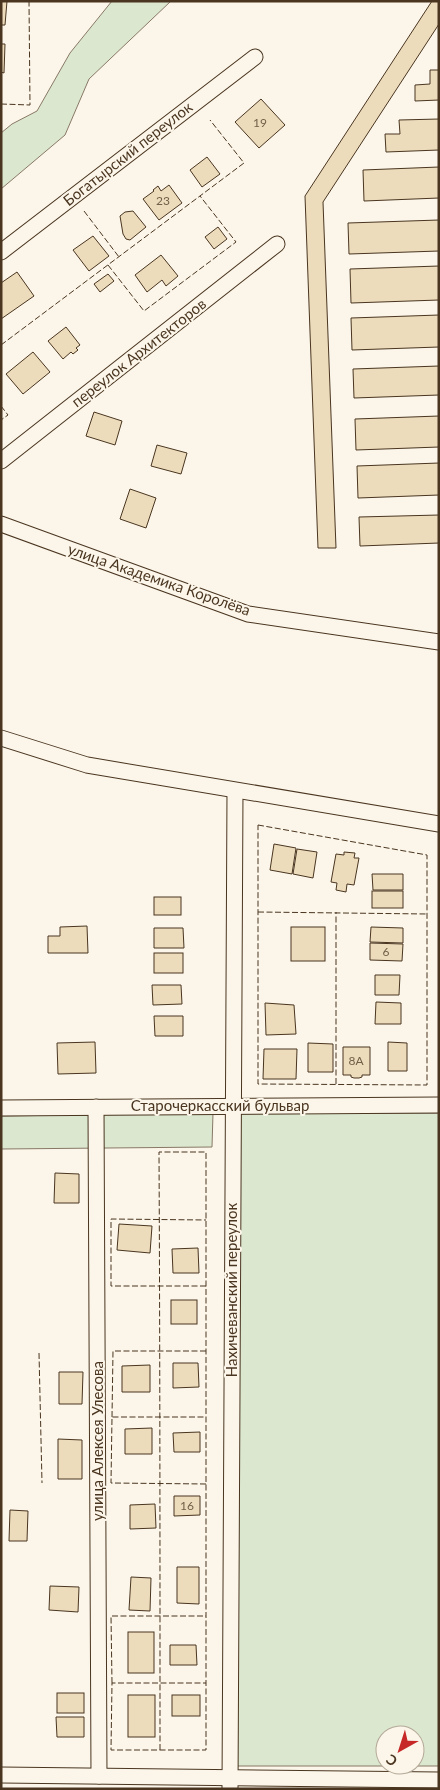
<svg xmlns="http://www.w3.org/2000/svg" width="440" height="1790" viewBox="0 0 440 1790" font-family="Lato,sans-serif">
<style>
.green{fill:#dce7d0;stroke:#887966;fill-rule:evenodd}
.building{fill:#ecdcbc;stroke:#4a3520}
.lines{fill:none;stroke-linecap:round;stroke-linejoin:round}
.street-casing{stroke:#4a3520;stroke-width:17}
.street{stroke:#fbf6e9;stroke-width:15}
.fence{stroke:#4a3520;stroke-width:1;stroke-dasharray:6 2.5;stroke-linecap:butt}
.labels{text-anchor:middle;stroke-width:4;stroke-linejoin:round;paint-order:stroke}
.number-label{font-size:12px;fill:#725f47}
.street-label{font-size:15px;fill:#4a3520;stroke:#fbf6e9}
</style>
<rect width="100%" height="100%" fill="#fbf6e9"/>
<g class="green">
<polygon points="112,1 171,1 89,79 65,135 1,189 1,133 12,124 37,111 70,53"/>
<polygon points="213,1113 212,1147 1,1149 1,1116"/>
<path d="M239 1113H439V1766H236ZM385 1735H415V1765H385Z"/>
</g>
<g class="building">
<polygon points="1,1 7,1 5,25 1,25"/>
<polygon points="432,1 439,1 439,24 323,202 336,548 318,548 305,196"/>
<polygon points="1,44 5,44 4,73 1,72"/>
<polygon points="430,70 439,70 439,100 415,101 415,85 430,84"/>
<polygon points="261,99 285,125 259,148 235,122"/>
<polygon points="439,119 439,150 386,152 385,134 400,134 399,120"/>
<polygon points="207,157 220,174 202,187 190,170"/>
<polygon points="439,167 439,198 364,201 363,170"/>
<polygon points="169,185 182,203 159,220 143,199 154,191 153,190 158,186 161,191"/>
<polygon points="133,211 146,227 130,240 126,239 123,234 120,216 125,212"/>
<polygon points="439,220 439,251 349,254 348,223"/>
<polygon points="218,227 227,239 214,249 205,237"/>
<polygon points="93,236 109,256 89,271 73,250"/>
<polygon points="161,255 178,276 166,286 162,280 147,292 135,275"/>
<polygon points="439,266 439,300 351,303 350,269"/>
<polygon points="17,272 34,296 1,319 1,283"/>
<polygon points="108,274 114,281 100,292 94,284"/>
<polygon points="439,315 439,347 352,350 351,318"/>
<polygon points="66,327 80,345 76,348 78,350 73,354 71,352 63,359 48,341"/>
<polygon points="33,352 50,372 23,394 6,374"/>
<polygon points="439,366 439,395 354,398 353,369"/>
<polygon points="94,412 122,421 115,445 86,436"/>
<polygon points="439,416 439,447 356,450 355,419"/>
<polygon points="157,445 187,453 181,474 151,466"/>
<polygon points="439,463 439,495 358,498 357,466"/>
<polygon points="130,489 156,498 146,528 120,519"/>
<polygon points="439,515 439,543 360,546 359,517"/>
<polygon points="274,844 296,848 292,874 270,870"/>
<polygon points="297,849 317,852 313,878 293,874"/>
<polygon points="344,852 355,853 354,858 359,858 354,885 347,884 346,892 336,890 337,883 331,882 336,854 344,855"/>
<polygon points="372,874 403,874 403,890 373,890"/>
<rect x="372" y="891" width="31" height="17"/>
<rect x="154" y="897" width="27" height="18"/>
<polygon points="87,926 88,953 48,953 48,936 60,936 60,927"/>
<rect x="291" y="927" width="34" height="34"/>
<polygon points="371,927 403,928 403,943 370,942"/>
<polygon points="154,928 183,928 184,948 154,948"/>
<polygon points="370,943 403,944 402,961 370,960"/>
<rect x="154" y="953" width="29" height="20"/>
<polygon points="375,975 400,975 399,995 375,995"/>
<polygon points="152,985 181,985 182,1004 153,1005"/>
<polygon points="376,1002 401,1003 401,1024 375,1024"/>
<polygon points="265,1003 294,1005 296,1034 266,1035"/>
<polygon points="154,1016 183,1016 183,1036 155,1036"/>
<polygon points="95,1042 96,1073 58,1074 57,1043"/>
<polygon points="388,1042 407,1043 407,1071 388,1071"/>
<polygon points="308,1043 333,1044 333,1072 308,1072"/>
<polygon points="343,1047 370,1047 370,1075 362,1075 362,1077 359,1078 354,1078 351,1077 351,1075 343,1075"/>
<polygon points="264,1049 297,1049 296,1079 263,1079"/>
<polygon points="55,1173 79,1174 79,1203 54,1203"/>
<polygon points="119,1224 152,1226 150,1253 117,1250"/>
<polygon points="198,1248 199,1273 173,1273 172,1249"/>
<rect x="171" y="1300" width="26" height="24"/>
<polygon points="173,1363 198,1363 199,1387 173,1388"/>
<polygon points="150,1365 150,1392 122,1392 122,1366"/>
<polygon points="59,1372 83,1372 82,1404 59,1404"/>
<polygon points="152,1428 152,1454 125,1454 125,1429"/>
<polygon points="200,1432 200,1452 174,1452 173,1433"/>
<polygon points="58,1439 82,1440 82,1479 58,1479"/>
<polygon points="174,1496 200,1496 200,1515 174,1516"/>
<polygon points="155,1504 156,1528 130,1529 130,1505"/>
<polygon points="10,1510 28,1511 27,1541 9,1541"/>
<polygon points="177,1567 199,1567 199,1604 177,1603"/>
<polygon points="131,1577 151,1578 150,1611 129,1610"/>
<polygon points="50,1586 79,1587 78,1612 49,1610"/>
<rect x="128" y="1632" width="26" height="41"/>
<polygon points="170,1645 196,1645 197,1665 170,1665"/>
<rect x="57" y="1693" width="27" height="20"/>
<rect x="128" y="1695" width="27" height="42"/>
<rect x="172" y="1695" width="28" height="21"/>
<polygon points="56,1717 84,1717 84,1737 57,1737"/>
</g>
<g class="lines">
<g class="street-casing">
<g id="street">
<polyline points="1,252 255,57"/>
<polyline points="1,461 277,244"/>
<polyline points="1,524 248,614 439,642"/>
<polyline points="1,738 87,765 439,824"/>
<polyline points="96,1107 99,1776"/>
<polyline points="1,1108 439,1105"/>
<polyline points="1,1775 439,1780"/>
<polyline points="230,1789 235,791"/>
</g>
</g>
<use href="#street" class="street"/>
<g class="fence">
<polyline points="1,104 30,105 29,1"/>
<polyline points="84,211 119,257"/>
<polyline points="108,265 144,311 236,242 200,196"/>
<polyline points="1,345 244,163 210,120"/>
<polyline points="1,406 8,415 1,420"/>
<polygon points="258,825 427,855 427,1085 258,1084"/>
<polyline points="258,912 427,914"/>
<polyline points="336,1084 336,912"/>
<polyline points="206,1286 111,1286 111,1219 206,1220"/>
<polyline points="39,1353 42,1483"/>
<polyline points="112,1417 113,1351 206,1351"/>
<polyline points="206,1484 111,1483 112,1417 206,1417"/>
<polyline points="112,1683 111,1616 206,1616"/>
<path d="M160 1750C160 1550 160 1351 159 1152H206V1750H111L112 1683H206"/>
</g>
</g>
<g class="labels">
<g class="number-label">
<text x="260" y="127">19</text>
<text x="163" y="205">23</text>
<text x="386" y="956">6</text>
<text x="356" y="1065">8А</text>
<text x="187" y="1510">16</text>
</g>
<g class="street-label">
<text transform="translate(128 154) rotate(-38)" y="5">Богатырский переулок</text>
<text transform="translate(139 353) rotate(-38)" y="5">переулок Архитекторов</text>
<text transform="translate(159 580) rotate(19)" y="5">улица Академика Королёва</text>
<text x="220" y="1111">Старочеркасский бульвар</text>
<text transform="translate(232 1290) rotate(-90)" y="5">Нахичеванский переулок</text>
<text transform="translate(98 1441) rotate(-90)" y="5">улица Алексея Улесова</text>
</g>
</g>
<rect width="440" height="1790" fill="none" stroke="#4a3520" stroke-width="5"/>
<g transform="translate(400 1750) rotate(219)"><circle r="24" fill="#fbf6e9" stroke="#b4a999"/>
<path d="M0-4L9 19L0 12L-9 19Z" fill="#c62828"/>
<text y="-8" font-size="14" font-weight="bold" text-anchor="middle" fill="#4a3520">С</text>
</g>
</svg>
